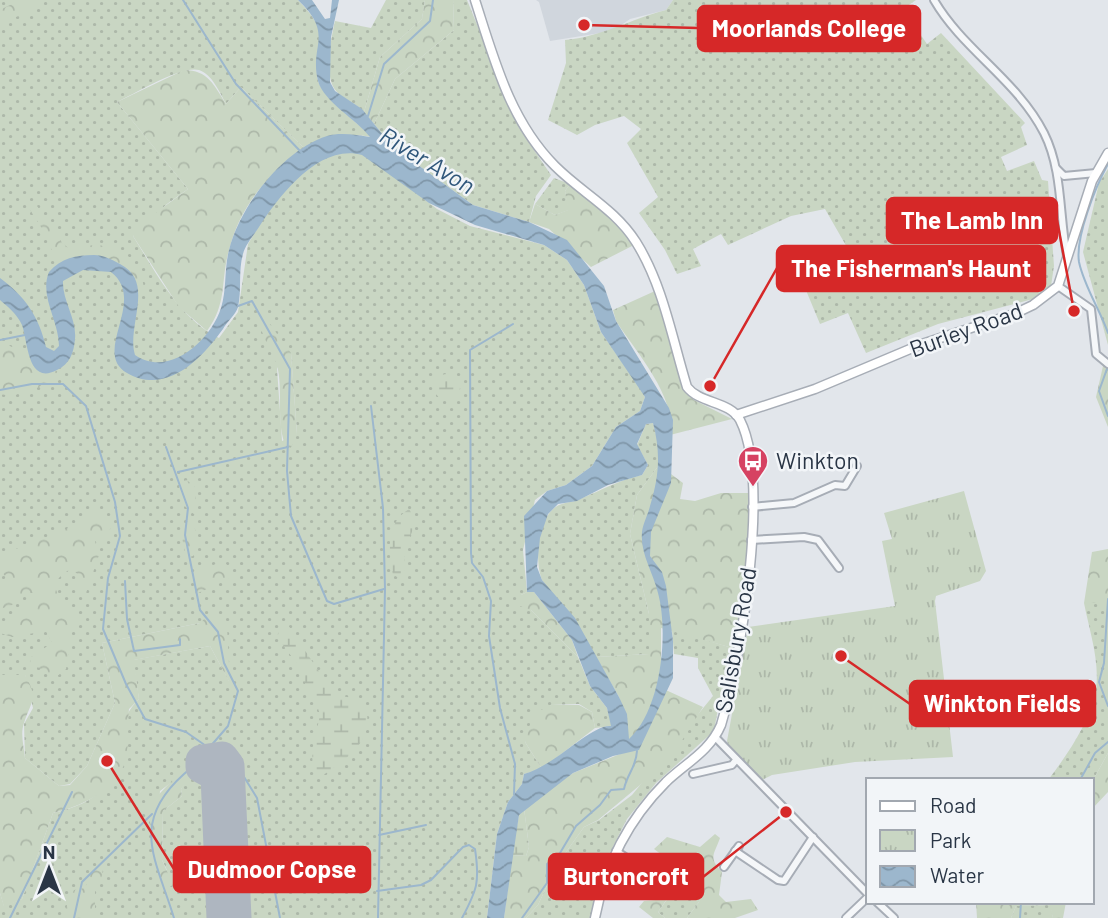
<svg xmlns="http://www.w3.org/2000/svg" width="1108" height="918" viewBox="0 0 1108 918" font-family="Barlow,sans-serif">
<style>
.built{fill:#d0d6dd}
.grass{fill:url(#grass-dots);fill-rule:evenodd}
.forest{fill:url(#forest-crowns)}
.wetland{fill:url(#wetland-marsh)}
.park{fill:url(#park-tufts)}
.water{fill:url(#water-waves);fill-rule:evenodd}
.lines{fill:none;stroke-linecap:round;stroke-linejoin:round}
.stream{stroke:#9cb7cd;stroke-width:2}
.runway{stroke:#aeb6c0;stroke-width:33}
.street-casing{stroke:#a7adb6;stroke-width:10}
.secondary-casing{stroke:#a7adb6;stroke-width:11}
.street{stroke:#f5f7f9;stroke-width:6}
.secondary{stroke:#fff;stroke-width:8}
.labels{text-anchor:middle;stroke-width:5;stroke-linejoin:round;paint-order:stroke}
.street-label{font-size:23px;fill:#293545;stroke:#f2f5f8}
.poi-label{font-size:23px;fill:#293545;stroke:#f2f5f8;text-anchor:start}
.water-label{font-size:24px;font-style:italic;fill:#30577b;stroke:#f2f5f8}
.leader{fill:none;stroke:#d62828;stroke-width:2.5}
.callout-dot{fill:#d62828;stroke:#f2f5f8;stroke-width:2.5}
.callout{fill:#d62828;stroke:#d62828;stroke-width:2.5}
.callout-label{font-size:24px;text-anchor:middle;font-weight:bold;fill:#fff}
</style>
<defs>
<pattern id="grass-dots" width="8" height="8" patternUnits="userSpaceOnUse" patternTransform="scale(1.75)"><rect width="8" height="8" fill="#c9d6c3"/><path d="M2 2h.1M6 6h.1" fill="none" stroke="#adb8a9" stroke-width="1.8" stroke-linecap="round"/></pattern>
<pattern id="forest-crowns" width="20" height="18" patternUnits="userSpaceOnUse" patternTransform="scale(1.75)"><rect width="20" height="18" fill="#c9d6c3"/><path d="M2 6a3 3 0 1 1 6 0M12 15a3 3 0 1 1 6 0" fill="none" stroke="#adb8a9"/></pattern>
<pattern id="wetland-marsh" width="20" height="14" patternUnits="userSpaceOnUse" patternTransform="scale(1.75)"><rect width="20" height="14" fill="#c9d6c3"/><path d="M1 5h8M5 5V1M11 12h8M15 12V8" fill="none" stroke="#adb8a9"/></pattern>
<pattern id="park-tufts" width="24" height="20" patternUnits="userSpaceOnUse" patternTransform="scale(1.75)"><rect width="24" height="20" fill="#c9d6c3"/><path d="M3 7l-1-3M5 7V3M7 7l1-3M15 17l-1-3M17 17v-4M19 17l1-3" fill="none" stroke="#adb8a9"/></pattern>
<pattern id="water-waves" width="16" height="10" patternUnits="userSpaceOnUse" patternTransform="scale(1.75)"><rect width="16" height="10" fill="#9cb7cd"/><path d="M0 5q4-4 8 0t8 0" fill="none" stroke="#7f96a8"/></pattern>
</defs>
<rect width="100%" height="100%" fill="#e2e6eb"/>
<polygon class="built" points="536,0 673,0 666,10 630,19 613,31 550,41 539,2"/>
<g class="grass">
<path d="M0 0H298C307 9 320 24 321 37 322 51 314 66 318 81 324 99 358 122 371 137 351 132 322 138 305 149L241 87 226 104C220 93 212 74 199 70 182 65 134 94 117 102L188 189 167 204 133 236C157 274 178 317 219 338L238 312 248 244 274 201 305 168 335 153 360 150 437 209 470 226 544 245 567 260 584 285 601 332 642 391 645 397 640 411 616 427 592 466 566 485 547 491 535 500 523 550 527 592 521 595 531 610 578 657 590 686 607 708 612 726 595 728 592 712 579 704 551 705 525 742 542 769 524 774 522 784 508 802 497 834 487 918H0V893L4 906 22 899 53 813C143 793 96 742 139 699L133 660 210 646 229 681 200 623 102 643 115 703 87 766 70 784 59 786 25 758 24 724 33 708 25 675H0ZM291 353 297 434 282 441 277 368ZM200 760 181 789 182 796 163 811 162 860 167 870 155 861 160 791Z"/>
<path d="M386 0H425L422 19 380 57 364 112C356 103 345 101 337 92 323 78 331 39 335 21L371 28Z"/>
<polygon points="453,0 467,0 519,128 551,175 536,196 529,222 473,205 392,146 374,124 395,79 454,30"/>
<path d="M673 0H916L903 9 927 44 941 33 1025 123 1021 127 1027 145 1001 157 1007 171 1034 161 1042 180 1048 181 1054 266 1051 286 1033 299 938 324 866 353 848 313 820 324 798 271 848 249 825 209 791 216 728 245 721 234 693 249 701 266 677 274 665 250 639 213 658 197 627 143 641 129 624 116 595 125 577 135 548 120 566 63 565 40C601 37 631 19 666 10Z"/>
<polygon points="1108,169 1108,345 1083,252 1099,183"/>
<polygon points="554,178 570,184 565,191 569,210 555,215 535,204"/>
<path d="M653 423 660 450 659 465 637 495 630 534 649 614V654L596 657 542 580C535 562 537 526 551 511 560 501 569 504 580 499 602 490 619 480 642 475L648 465 637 445 646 424Z"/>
<path d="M1084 603H1108V753L1092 782V780H1048C1068 754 1090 722 1096 689 1100 661 1089 629 1084 603Z"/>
<polygon points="672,630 729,647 714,731 656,783 627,819 601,870 590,918 526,918 538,905 556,866 584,827 599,820 632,795 713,696 698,668 698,658 674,654"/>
<polygon points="690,867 703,875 699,902 687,918 665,918 658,912"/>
<polygon points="1051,905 1053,918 1011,918 1016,906"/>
</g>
<g class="forest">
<polygon points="20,0 42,0 34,11 0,22 0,10"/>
<polygon points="425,0 453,0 454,30 395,79 374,124 364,112 380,57 422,19"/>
<path d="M184 70C208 70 214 85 226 104L241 87 305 149C268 173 240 206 229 250 220 282 228 302 207 331L179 307 133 236 138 226 188 189 117 102Z"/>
<polygon points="570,184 613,216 634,245 591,267 549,229 529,222 535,204 555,215 568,210 565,191"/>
<path d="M28 200 35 203 62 243 70 249C107 239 136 248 144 287L136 288 126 269 56 259 40 225 26 204Z"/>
<path d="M655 291 685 389 694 400 732 419 670 435C677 397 636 352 616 321L613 310Z"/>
<path d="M261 312 291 353 297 434 289 452C275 431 283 395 278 370 274 350 255 331 261 312Z"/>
<polygon points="0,341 30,356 34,363 59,372 59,380 12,396 0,394"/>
<polygon points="1103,366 1108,367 1108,427 1096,397"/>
<polygon points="659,465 683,483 680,499 695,501 721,493 749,493 746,593 723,708 719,708 729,647 661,628 661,669 657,686 703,707 678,747 651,776 598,820 584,827 556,866 538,905 526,918 504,918 512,855 526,856 529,847 524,808 573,773 630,750 619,697 596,657 649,654 649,614 630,534 637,495"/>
<polygon points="186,480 194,485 197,511 194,514 181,503 179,486"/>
<path d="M98 510 105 511 111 526 107 539 94 538 99 555 85 596 76 589 79 575 71 569C34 589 75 604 78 624L72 629 66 669 56 677 30 663 31 657 52 643 46 631 12 637 0 633V625L34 598 33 593 27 590 12 605 0 609V585L6 577 0 570V555L63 531Z"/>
<polygon points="183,526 194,527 200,541 193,556 186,558 182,537"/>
<polygon points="1108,549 1108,603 1084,603 1092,552"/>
<polygon points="224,561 235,576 196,594 193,588 200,570"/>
<polygon points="527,592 534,592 572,640 578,657 531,610 517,605 521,595"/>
<path d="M213 611 227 626 230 683 210 646 134 660 139 699 129 709C127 725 130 750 124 765 113 792 79 807 53 813L22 899 4 907 0 893V675H25C39 699 31 701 24 723 20 734 24 747 25 758L59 786 70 785 87 766 115 703 102 643 200 623Z"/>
<polygon points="551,705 579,705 592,712 595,728 542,769 525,742 533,714"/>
<polygon points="1108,753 1108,792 1092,809 1092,782"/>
<polygon points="201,760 200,766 181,789 182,796 163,811 162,860 173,885 165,889 155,861 148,806 180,772"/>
<path d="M715 834 720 838C714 855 708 857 722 872L719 895 726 902 751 899 758 910 735 918H687L699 902 703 875 690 867 686 873 654 849 667 837 700 847Z"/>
<polygon points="100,863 103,869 101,880 95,887 95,918 61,918 74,890 85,888 93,868"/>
<polygon points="667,899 658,912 665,918 653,918 639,907 644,901"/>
<polygon points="976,902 1066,902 1063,918 1053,918 1050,905 1016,906 1011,918 977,918"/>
</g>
<g class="wetland">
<circle cx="447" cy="387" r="13"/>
<path d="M409 509 416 521 404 553 405 575 400 578 393 575C389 550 385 524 409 509Z"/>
<path d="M288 625 330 688 337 695 362 700C380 735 351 757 323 775L313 772 312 752 320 715 316 702 308 693 300 668 277 637 280 626Z"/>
<polygon points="524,808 529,847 526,856 512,855 519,815"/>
</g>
<polygon class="park" points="964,491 986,571 980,581 936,596 935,601 953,757 855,762 772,775 762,780 730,750 727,741 748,627 895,606 882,541 892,539 884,513"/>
<path class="water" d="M298 0H312L325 19 330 18 332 0H339L331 37 330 82 335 91 362 109 392 146 473 205 529 222 567 240 604 286 616 321 669 408 673 420 671 483 651 532 650 556 662 572 666 586 673 641V678L639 750 613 756 573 773 519 815 504 918H487L497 834 508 802 522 784 524 774C555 766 591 724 611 726L607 708 590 686 572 640 534 592H527L524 516 547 491 566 485 592 466 616 427 640 411 645 397 601 332 584 285 567 260 544 245 475 225 429 203 362 155C319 143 279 196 259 227 254 235 245 245 243 254 238 271 242 290 238 307 236 314 227 322 223 329 202 358 167 396 127 373 91 352 148 301 111 272L83 270 63 281C62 300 77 319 75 339 74 352 70 364 57 370 27 386 28 341 22 325 17 314 8 307 0 300V278C25 296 39 317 46 347L54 351 59 346C59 321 39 296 49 272 61 258 76 255 94 255 103 255 111 259 120 264 156 282 126 326 135 355 168 378 210 342 221 308 227 289 224 269 229 250 240 206 283 150 327 136 340 132 357 135 370 137 356 119 324 102 318 81 309 45 335 35 298 0ZM653 423C661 453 659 477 650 506 648 515 643 523 642 532 640 554 653 572 658 593 669 634 661 710 629 739L627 714 619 697 575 618 542 580 537 567 540 538 548 514 558 504 577 501 608 485 642 475 648 465 637 444 646 424Z"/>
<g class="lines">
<g class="stream">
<polyline points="183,0 236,84 302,153"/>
<polyline points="368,116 384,64 430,21 433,0"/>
<path d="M1108 164C1096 186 1075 237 1079 262 1084 286 1100 310 1108 333"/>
<polyline points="238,306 252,301 290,369 287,471 291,516 327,601 334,604 384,589"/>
<polyline points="513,324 470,350 471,553 472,563 483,577 491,601 489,636 500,708 515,764 514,794"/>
<polyline points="0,340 25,335"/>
<polyline points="1108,366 1099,391 1108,416"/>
<polyline points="0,390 32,384 63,384 86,406 115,502 120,536 108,578 103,629 126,684 145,719 186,732 209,748"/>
<polyline points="371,406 383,508 385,589 378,918"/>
<polyline points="166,447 188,508 185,535 200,610 218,632 224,663 238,691 228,726 209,748 211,755"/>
<polyline points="178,472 288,447"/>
<polyline points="125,581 127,619 134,651 180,645 180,639"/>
<polyline points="1108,599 1104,663 1099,682 1108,706"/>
<polyline points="1080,780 1095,753 1108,742"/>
<polyline points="379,835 426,825"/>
<path d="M377 891 421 885 431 880 463 847 469 845 475 849C480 882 477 890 462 918"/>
<polyline points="10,918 72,792"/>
<polyline points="74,918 82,882 152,814"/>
<path d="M174 918C156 859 129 823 184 774 200 760 212 754 233 759L257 798 280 918"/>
<path d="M522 918 547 883V864L560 853 576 826 600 805 611 790 624 789C627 774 636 768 637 751"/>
<polyline points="1020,918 1021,902"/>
</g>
<polyline class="runway" points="223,918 217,775 202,767 202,761 222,758 228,766 235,918"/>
<g class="street-casing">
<g id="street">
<path d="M934 0C963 50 1017 80 1044 133 1063 171 1059 215 1067 256"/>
<polyline points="1056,168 1064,176 1096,173"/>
<polyline points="1058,286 1091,309 1096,354 1108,364"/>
<polyline points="752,507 794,503 835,485 845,486 857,466"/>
<polyline points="751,540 804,537 818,540 839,568"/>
<polyline points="716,738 868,894"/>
<polyline points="693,774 732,765 736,760"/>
<polyline points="616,851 652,875"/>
<polyline points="735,851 778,880 784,881 813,837"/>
<polyline points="724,867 739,846"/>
<polyline points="877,902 894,918"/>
<polyline points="846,918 868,897"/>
</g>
</g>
<g class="secondary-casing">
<g id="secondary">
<path d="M475 0C494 59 510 121 555 166 582 193 615 209 636 242 663 285 672 338 687 387 700 404 730 401 740 420 771 481 741 659 721 725 710 751 686 763 666 782 627 821 605 865 595 918"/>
<polyline points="736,415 815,389 922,344 1014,314 1033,305 1058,286 1092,181 1108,153"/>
</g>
</g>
<use href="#street" class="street"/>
<use href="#secondary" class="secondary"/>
</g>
<defs>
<g id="bus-pin" transform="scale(1.575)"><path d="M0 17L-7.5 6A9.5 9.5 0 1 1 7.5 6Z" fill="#d64262" stroke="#f2f5f8"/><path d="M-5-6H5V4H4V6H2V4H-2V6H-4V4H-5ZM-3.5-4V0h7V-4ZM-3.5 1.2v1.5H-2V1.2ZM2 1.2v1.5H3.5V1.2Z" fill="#fff"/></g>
</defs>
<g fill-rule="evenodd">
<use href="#bus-pin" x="753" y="461"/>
</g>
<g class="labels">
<g class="street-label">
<text transform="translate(966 330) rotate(-20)" y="8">Burley Road</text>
<text transform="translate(736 640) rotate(-80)" y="8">Salisbury Road</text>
</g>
<g class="poi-label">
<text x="776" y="469">Winkton</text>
</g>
<g class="water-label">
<text transform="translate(427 161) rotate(31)" y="8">River Avon</text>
</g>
</g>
<path class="leader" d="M584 25L698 28M1074 311L1057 220M710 386L777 268M841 656L910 704M107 761L174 869M786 812L703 877"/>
<g class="callout-dot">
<circle cx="584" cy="25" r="7"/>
<circle cx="1074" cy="311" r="7"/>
<circle cx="710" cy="386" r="7"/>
<circle cx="841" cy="656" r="7"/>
<circle cx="107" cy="761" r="7"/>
<circle cx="786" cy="812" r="7"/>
</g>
<g class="callout">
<rect x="698" y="6" width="222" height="45" rx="7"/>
<rect x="887" y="198" width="170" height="45" rx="7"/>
<rect x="777" y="246" width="268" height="45" rx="7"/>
<rect x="910" y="681" width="185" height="45" rx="7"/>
<rect x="174" y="847" width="196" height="45" rx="7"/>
<rect x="549" y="854" width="154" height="45" rx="7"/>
</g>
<g class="callout-label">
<text x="809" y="37">Moorlands College</text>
<text x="972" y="229">The Lamb Inn</text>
<text x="911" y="277">The Fisherman's Haunt</text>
<text x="1002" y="712">Winkton Fields</text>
<text x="272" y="878">Dudmoor Copse</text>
<text x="626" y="885">Burtoncroft</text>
</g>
<rect x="866" y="778" width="228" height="126" fill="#f2f5f8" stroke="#a2a8b0" stroke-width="2"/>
<rect x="880" y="801" width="35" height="10" fill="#ffffff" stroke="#a2a8b0" stroke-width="2"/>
<text x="930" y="813" font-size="21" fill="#293545">Road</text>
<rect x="880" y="830" width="35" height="21" fill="url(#park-tufts)" stroke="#a2a8b0" stroke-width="2"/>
<text x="930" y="848" font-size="21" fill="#293545">Park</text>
<rect x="880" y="866" width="35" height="21" fill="url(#water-waves)" stroke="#a2a8b0" stroke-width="2"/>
<text x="930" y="883" font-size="21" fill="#293545">Water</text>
<g transform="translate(49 869)" stroke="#f2f5f8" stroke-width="5" paint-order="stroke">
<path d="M0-5L12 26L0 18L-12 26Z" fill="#293545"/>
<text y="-10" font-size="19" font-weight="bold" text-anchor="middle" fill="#293545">N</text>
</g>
</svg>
